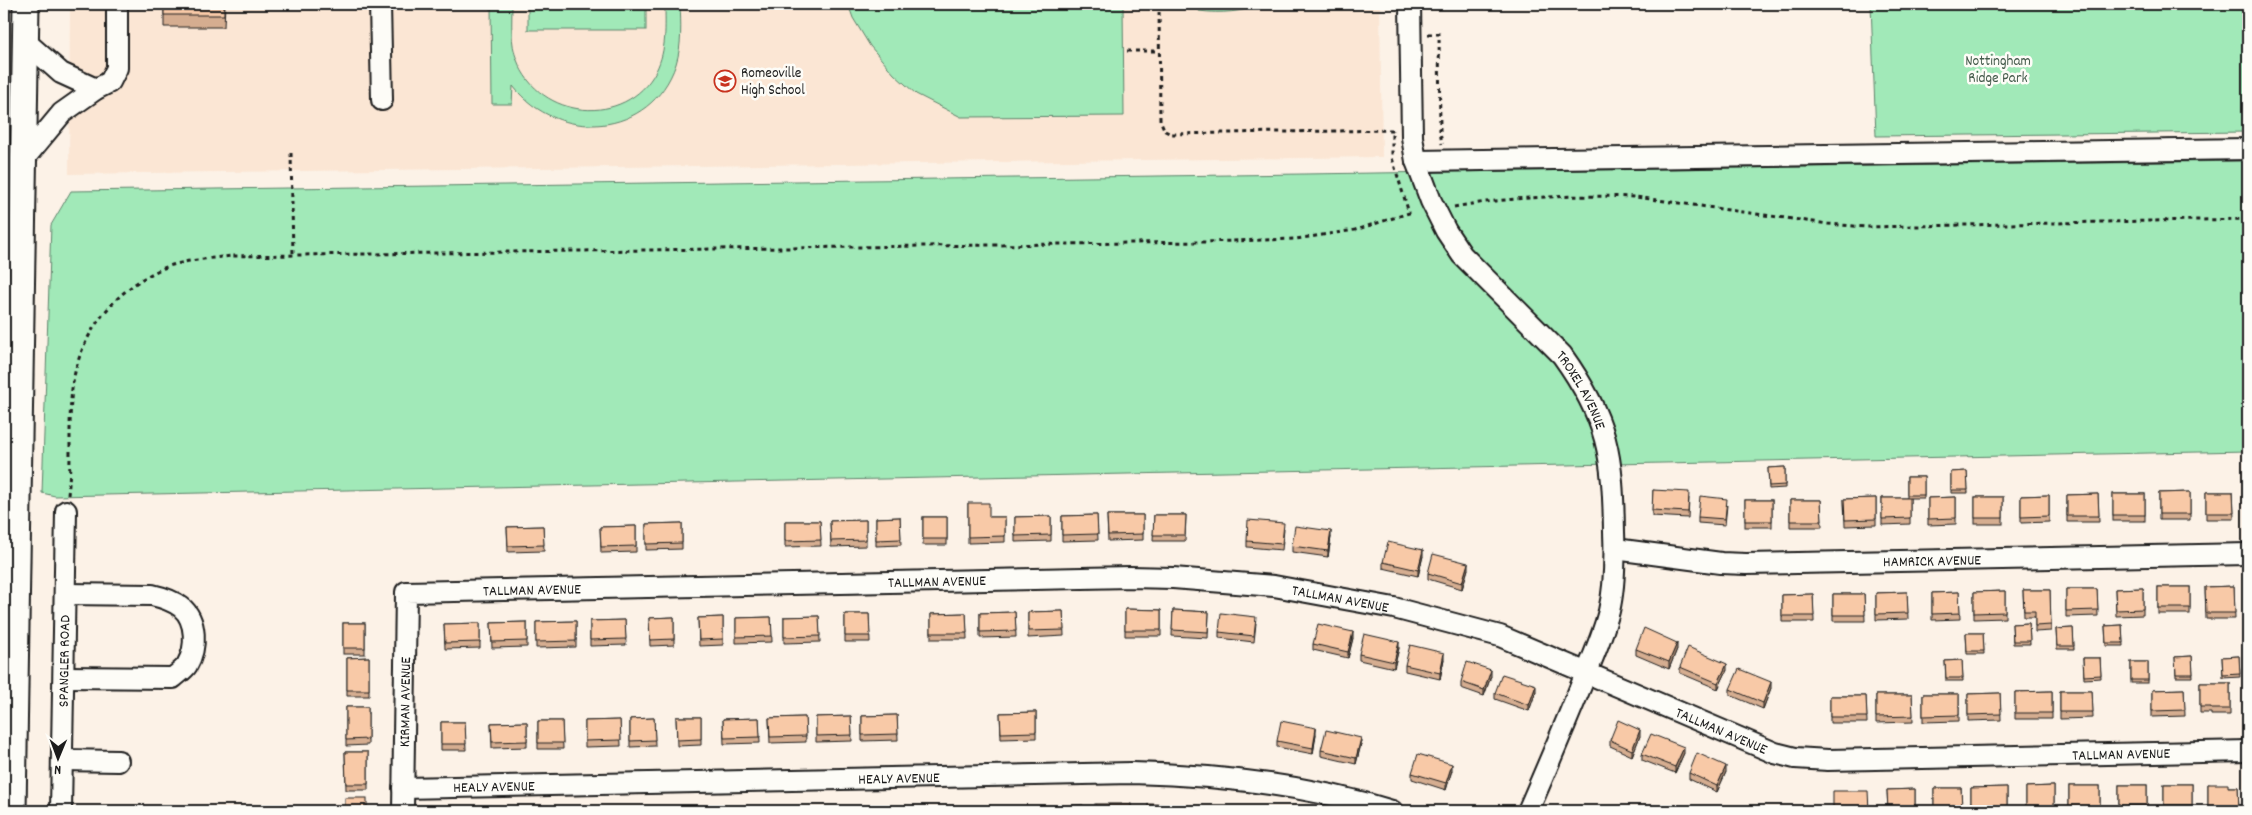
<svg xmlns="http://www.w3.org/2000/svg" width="2252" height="815" viewBox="0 0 2252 815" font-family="Dekko,sans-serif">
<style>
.built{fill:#fbe6d4}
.green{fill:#a1e9b8;stroke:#5e826a}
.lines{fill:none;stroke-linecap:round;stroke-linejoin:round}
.minor-casing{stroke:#1c1c1c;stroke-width:24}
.major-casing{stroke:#1c1c1c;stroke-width:29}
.path{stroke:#1c1c1c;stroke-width:3;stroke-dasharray:4 4;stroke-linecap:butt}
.minor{stroke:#fdfcf7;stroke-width:20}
.major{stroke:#fdfcf7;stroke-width:25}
.wall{fill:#d5ad90;stroke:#1c1c1c}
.shaded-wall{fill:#ae8d75;stroke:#1c1c1c}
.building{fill:#f8c9a7;stroke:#1c1c1c}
.labels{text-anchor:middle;stroke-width:5;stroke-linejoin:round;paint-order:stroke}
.park-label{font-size:15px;fill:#445a4b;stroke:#fdfcf7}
.poi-label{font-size:15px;fill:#1c1c1c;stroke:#fdfcf7;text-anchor:start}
.street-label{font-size:15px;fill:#1c1c1c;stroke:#fdfcf7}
</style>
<rect width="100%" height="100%" fill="#fcf2e7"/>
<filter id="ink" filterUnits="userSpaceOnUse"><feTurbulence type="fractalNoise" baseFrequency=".02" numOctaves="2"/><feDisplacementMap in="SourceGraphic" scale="10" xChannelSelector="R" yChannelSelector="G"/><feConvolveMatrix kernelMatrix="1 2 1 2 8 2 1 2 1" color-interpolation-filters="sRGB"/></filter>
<g filter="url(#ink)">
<polygon class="built" points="70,4 1380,4 1382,157 69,174"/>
<g class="green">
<path d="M491 4H512C512 22 510 43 517 60 539 120 626 128 656 71 667 49 665 27 665 4H680C681 24 682 45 676 64 651 138 558 144 513 86L512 104H492Z"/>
<rect x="528" y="4" width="118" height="26"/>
<polygon points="848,4 1123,4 1124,116 961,117 916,94 894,74 870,46 853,18"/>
<path d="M1198 4H1263C1243 12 1221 14 1199 11Z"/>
<polygon points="1871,4 2248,4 2248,132 1876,136"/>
<polygon points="2248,161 2248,451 55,496 42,493 51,225 71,191"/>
</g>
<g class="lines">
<g class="minor-casing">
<g id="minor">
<polyline points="380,4 382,100"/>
<path id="s1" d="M1410 4 1412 137 1416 161 1431 201 1446 231 1462 255 1562 355C1608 419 1613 456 1614 532 1615 558 1615 586 1609 611 1602 639 1589 666 1578 693 1562 732 1545 772 1528 811"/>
<polyline points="26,42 61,73 96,89"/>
<polyline points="23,160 62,113 96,89 110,82 117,68 117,4"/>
<polyline points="1416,161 2248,149"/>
<path id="s2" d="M1615 549 1721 563 1746 564 2248 554"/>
<path d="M64 677 173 678C177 674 184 670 187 665 197 648 197 620 181 607 173 601 161 597 152 595L65 594"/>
<polyline points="62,760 118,761"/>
<path id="s3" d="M403 788 1132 773C1220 775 1308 785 1392 811"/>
<path id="s4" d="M61 811 66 511"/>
<path id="s5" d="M403 811 406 592 1130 577 1173 578 1274 586 1394 608 1500 636 1775 753 1795 758 1828 760 2248 751"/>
</g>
</g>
<g class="major-casing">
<polyline id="major" points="13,811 26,4"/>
</g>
<g class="path">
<polyline points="1159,4 1160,120 1165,131 1171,134 1392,130"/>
<polyline points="1428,34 1439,34 1440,131 1442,144"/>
<polyline points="1127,51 1159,51"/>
<polyline points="291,153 293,255"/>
<path d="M1454 207C1514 196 1576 195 1636 197L1828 224 1866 227 2248 219"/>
<path d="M68 495C72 460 68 424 72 389 78 338 111 293 157 271 179 260 207 259 231 256L1202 242 1296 239 1355 230 1409 213 1392 158V130"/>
</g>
<use href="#minor" class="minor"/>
<use href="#major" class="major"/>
</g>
<g class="wall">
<polygon points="164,4 225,4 224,27 164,27"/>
<polygon points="1785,467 1785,488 1769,489 1768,468"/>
<polygon points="1967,471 1968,493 1951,493 1951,472"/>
<polygon points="1907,477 1924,477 1924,498 1910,498 1910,524 1882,525 1882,498 1907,498"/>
<polygon points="1653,490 1689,498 1688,518 1652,516"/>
<polygon points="2190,492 2190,520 2159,520 2159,493"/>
<polygon points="2206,492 2233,492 2234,519 2206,519"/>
<polygon points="2098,494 2099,522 2067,522 2067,495"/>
<rect x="2113" y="494" width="32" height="27"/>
<polygon points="2049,495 2049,522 2021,523 2021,496"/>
<polygon points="1956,497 1956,524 1928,525 1928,498"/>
<rect x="1975" y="497" width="28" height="27"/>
<polygon points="1876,498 1876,525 1845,526 1844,499"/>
<rect x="1745" y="500" width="27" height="27"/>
<polygon points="1790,500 1821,500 1822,527 1790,527"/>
<polygon points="968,503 989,517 1005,517 1005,542 968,543"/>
<polygon points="1727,505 1725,525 1698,523 1698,517"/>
<polygon points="1097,515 1098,540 1062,541 1062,516"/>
<polygon points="1107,515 1143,515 1143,540 1108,541"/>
<polygon points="1154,515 1186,515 1185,541 1153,541"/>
<polygon points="1051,516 1051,541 1015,542 1015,517"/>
<polygon points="900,517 901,545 876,546 876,518"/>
<rect x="923" y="517" width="24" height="28"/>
<polygon points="866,520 866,546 831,547 830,521"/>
<polygon points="785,521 820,521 821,546 785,547"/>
<polygon points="682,523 682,549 646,550 646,524"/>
<polygon points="543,526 544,551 508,552 507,527"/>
<polygon points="636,526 636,552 601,553 600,527"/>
<polygon points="1284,529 1282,550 1247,547 1247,541"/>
<polygon points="1331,537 1328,557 1292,552 1292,546"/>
<polygon points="1423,556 1418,576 1383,568 1383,562"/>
<polygon points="1468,569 1462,589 1428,579 1428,573"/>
<polygon points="2234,586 2235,619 2206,619 2205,587"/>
<rect x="2158" y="587" width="32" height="27"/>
<polygon points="2143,588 2143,615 2116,616 2115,589"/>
<polygon points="2066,589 2097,589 2098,616 2066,617"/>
<polygon points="2023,590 2050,590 2051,631 2035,632 2035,617 2024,617"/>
<polygon points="2005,591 2005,618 1974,619 1974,592"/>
<polygon points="1907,592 1908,619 1876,620 1876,593"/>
<polygon points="1959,592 1960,619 1932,620 1932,593"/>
<polygon points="1813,594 1814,622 1782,622 1782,595"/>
<polygon points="1833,594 1864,594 1865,621 1833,621"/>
<polygon points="1125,609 1161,610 1161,636 1125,636"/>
<polygon points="1173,610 1209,612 1208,638 1172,636"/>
<polygon points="1063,611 1064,636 1028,638 1028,612"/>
<polygon points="1015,612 1016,637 980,638 980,613"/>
<polygon points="966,613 967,639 931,639 931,614"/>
<polygon points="845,614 869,614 870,642 845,642"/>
<polygon points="819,616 820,642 784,643 784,617"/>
<polygon points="674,617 674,645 650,646 649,618"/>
<polygon points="723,617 723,645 699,646 698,618"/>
<polygon points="771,617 772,642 736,643 736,618"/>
<polygon points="625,620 626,645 590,646 590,621"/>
<polygon points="576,621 576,647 536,648 536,622"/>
<polygon points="527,622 527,647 492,648 491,623"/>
<rect x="343" y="623" width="22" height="31"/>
<polygon points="480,623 480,648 445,649 444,624"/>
<polygon points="1256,623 1254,642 1219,638 1219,632"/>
<polygon points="2029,623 2030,644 2013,644 2012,624"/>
<polygon points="2122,625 2123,646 2106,646 2105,626"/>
<polygon points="2073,628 2074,649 2057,649 2056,629"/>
<polygon points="1966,633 1983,633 1984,654 1967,654"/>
<polygon points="1353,638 1348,658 1313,650 1313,644"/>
<polygon points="1399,648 1394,668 1359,660 1359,654"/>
<polygon points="1636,649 1677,649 1669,669 1636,655"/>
<polygon points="2192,656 2193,677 2176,677 2175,657"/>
<polygon points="2239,656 2240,677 2223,678 2222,657"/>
<polygon points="369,657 369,696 347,696 347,658"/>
<polygon points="2083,658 2100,658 2101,678 2084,679"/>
<polygon points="1444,659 1440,679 1405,671 1405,665"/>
<polygon points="1962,660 1963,681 1946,681 1945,661"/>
<rect x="2131" y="662" width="17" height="21"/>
<polygon points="1680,667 1727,670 1718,689 1680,673"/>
<polygon points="1491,676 1484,696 1461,688 1461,682"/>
<polygon points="2200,683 2230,683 2230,715 2211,715 2211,713 2200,713"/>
<rect x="2246" y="683" width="2" height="29"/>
<polygon points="1771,688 1763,709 1730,695 1730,689"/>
<polygon points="2184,689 2185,716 2152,717 2152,690"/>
<polygon points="1536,691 1529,711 1495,699 1495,693"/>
<polygon points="2052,691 2052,719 2015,719 2015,692"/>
<polygon points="2060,691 2092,691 2093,718 2060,719"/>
<polygon points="2000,693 2001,720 1968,721 1968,694"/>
<polygon points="1923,694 1959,694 1959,721 1923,722"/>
<polygon points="1876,695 1912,695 1913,722 1876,723"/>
<polygon points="1830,696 1866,696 1867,723 1830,723"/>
<polygon points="346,707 368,707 368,745 346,746"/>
<polygon points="1036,712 1036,738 1001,739 1000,713"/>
<polygon points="897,715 898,740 862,741 862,716"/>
<polygon points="851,716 852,741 816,742 816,717"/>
<polygon points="676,717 701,717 701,745 677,746"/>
<polygon points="805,717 806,742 770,743 769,718"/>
<polygon points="654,718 655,746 630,747 630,719"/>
<polygon points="759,718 760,743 724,744 723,719"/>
<polygon points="620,720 621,746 585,747 585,721"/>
<polygon points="538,721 562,721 563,749 538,749"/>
<polygon points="441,722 465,722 466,750 441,750"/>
<polygon points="527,722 527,747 492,748 491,723"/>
<polygon points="1316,734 1313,754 1277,747 1277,741"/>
<polygon points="1640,736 1632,756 1610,746 1610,740"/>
<polygon points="1361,744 1356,764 1321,756 1321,750"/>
<polygon points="345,752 368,752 368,790 346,790"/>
<polygon points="1684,753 1675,773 1642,760 1642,754"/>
<polygon points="1452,770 1446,790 1412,779 1412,773"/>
<polygon points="1726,772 1717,792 1689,779 1689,773"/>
<rect x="2164" y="784" width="28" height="27"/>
<polygon points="2208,784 2228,787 2238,787 2239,811 2208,811"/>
<rect x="2119" y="785" width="28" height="26"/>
<polygon points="2054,786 2054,811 2026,811 2026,787"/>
<rect x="2069" y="786" width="31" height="25"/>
<polygon points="2007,787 2007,811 1971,811 1971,788"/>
<polygon points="1934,788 1961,788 1962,811 1934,811"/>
<polygon points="1915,789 1915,811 1888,811 1887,790"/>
</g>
<g class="shaded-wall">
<polygon points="1331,531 1331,537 1328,557 1328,551"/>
<polygon points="1423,550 1423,556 1418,576 1418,570"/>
<polygon points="1468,563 1468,569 1462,589 1462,583"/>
<polygon points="1353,632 1353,638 1348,658 1348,652"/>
<polygon points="1399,642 1399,648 1394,668 1394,662"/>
<polygon points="1677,643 1677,649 1669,669 1669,662"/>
<polygon points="1444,653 1444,659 1440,679 1440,673"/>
<polygon points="1727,664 1727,670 1718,689 1718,683"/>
<polygon points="1491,670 1491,676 1484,696 1484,690"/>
<polygon points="1771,682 1771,688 1763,709 1763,703"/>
<polygon points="1536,685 1536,691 1529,711 1529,705"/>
<polygon points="1316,728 1316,734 1313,754 1313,748"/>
<polygon points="1640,730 1640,736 1632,756 1632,750"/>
<polygon points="1361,738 1361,744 1356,764 1356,758"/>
<polygon points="1684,747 1684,753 1675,773 1675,767"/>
<polygon points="1452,764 1452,770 1446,790 1446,783"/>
<polygon points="1726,766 1726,772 1717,792 1717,786"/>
</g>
<g class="building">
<rect x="164" y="4" width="60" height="11"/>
<polygon points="1785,467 1785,485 1769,486 1768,468"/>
<polygon points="1967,471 1968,490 1951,490 1951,472"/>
<rect x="1907" y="477" width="17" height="18"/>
<polygon points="1653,490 1689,492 1688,512 1652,510"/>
<polygon points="2190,492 2190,514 2159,514 2159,493"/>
<polygon points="2206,492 2233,492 2234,513 2206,513"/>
<polygon points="2098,494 2099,516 2067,516 2067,495"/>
<rect x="2113" y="494" width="32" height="21"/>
<polygon points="2049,495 2049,516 2021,517 2021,496"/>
<polygon points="1700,496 1727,499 1725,519 1698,517"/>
<polygon points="1956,497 1956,518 1928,519 1928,498"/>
<rect x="1975" y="497" width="28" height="21"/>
<polygon points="1876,498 1876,519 1845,520 1844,499"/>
<polygon points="1882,498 1910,498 1910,518 1882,519"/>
<rect x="1745" y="500" width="27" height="21"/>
<polygon points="1790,500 1821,500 1822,521 1790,521"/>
<polygon points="968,503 989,503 989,517 1005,517 1005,536 968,537"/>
<polygon points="1097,515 1098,534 1062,535 1062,516"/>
<polygon points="1107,515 1143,515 1143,534 1108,535"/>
<polygon points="1154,515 1186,515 1185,535 1153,535"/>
<polygon points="1051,516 1051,535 1015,536 1015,517"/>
<polygon points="900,517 901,539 876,540 876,518"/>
<rect x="923" y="517" width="24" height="22"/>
<polygon points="866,520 866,540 831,541 830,521"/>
<polygon points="1248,520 1284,523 1282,544 1247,541"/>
<polygon points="785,521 820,521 821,540 785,541"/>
<polygon points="682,523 682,543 646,544 646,524"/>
<polygon points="543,526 544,545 508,546 507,527"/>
<polygon points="636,526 636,546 601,547 600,527"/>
<polygon points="1295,526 1331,531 1328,551 1292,546"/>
<polygon points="1388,542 1423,550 1418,570 1383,562"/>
<polygon points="1433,554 1468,563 1462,583 1428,573"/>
<polygon points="2234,586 2235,613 2206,613 2205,587"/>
<rect x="2158" y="587" width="32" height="21"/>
<polygon points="2143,588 2143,609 2116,610 2115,589"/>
<polygon points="2066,589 2097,589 2098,610 2066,611"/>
<polygon points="2023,590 2050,590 2051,625 2035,626 2035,611 2024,611"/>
<polygon points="2005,591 2005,612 1974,613 1974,592"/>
<polygon points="1907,592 1908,613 1876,614 1876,593"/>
<polygon points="1959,592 1960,613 1932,614 1932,593"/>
<polygon points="1813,594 1814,616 1782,616 1782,595"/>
<polygon points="1833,594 1864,594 1865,615 1833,615"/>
<polygon points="1125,609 1161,610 1161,630 1125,630"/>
<polygon points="1173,610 1209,612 1208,632 1172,630"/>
<polygon points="1063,611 1064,630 1028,631 1028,612"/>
<polygon points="1015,612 1016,631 980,632 980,613"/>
<polygon points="966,613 967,633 931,633 931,614"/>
<polygon points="1221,613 1256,617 1254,636 1219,632"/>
<polygon points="845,614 869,614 870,636 845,636"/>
<polygon points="819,616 820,636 784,637 784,617"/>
<polygon points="674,617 674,639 650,640 649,618"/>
<polygon points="723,617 723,639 699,640 698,618"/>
<polygon points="771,617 772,636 736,637 736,618"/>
<polygon points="625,620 626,639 590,640 590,621"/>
<polygon points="576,621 576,641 536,642 536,622"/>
<polygon points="527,622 527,641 492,642 491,623"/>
<rect x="343" y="623" width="22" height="25"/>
<polygon points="480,623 480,642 445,643 444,624"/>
<polygon points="2029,623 2030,641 2013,641 2012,624"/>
<polygon points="1318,624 1353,632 1348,652 1313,644"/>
<polygon points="2122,625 2123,643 2106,643 2105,626"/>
<polygon points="1644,628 1677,643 1669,662 1636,649"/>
<polygon points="2073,628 2074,646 2057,646 2056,629"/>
<polygon points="1966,633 1983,633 1984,651 1967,651"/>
<polygon points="1364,634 1399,642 1394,662 1359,654"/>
<polygon points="1410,645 1444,653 1440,673 1405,665"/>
<polygon points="1688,647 1727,664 1718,683 1680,667"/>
<polygon points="2192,656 2193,674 2176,674 2175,657"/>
<polygon points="2239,656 2240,674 2223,675 2222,657"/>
<polygon points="369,657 369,690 347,690 347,658"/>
<polygon points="2083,658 2100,658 2101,675 2084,676"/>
<polygon points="1962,660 1963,678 1946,678 1945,661"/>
<polygon points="1467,662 1491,670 1484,690 1461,682"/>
<rect x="2131" y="662" width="17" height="18"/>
<polygon points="1739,669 1771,682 1763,703 1730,689"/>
<polygon points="1502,674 1536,685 1529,705 1495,693"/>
<polygon points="2200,683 2230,683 2230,709 2211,709 2211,707 2200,707"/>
<rect x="2246" y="683" width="2" height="23"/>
<polygon points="2184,689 2185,710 2152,711 2152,690"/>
<polygon points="2052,691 2052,713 2015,713 2015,692"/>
<polygon points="2060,691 2092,691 2093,712 2060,712"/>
<polygon points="2000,693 2001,714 1968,715 1968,694"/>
<polygon points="1923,694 1959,694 1959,715 1923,716"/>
<polygon points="1876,695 1912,695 1913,716 1876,717"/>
<polygon points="1830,696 1866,696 1867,717 1830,717"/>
<polygon points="346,707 368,707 368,739 346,740"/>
<polygon points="1036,712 1036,732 1001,733 1000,713"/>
<polygon points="897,715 898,734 862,735 862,716"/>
<polygon points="851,716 852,735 816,736 816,717"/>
<polygon points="676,717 701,717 701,739 677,740"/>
<polygon points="805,717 806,736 770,737 769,718"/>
<polygon points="654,718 655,740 630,741 630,719"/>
<polygon points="759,718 760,737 724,738 723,719"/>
<polygon points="620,720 621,740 585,741 585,721"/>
<polygon points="1618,720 1640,730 1632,750 1610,740"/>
<polygon points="538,721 562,721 563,743 538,743"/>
<polygon points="1281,721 1316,728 1313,748 1277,741"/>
<polygon points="441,722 465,722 466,744 441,744"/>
<polygon points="527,722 527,741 492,742 491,723"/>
<polygon points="1326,730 1361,738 1356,758 1321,750"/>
<polygon points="1651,734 1684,747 1675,767 1642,754"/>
<polygon points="345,752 368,752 368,784 346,784"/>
<polygon points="1697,753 1726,766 1717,786 1689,773"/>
<polygon points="1418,754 1452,764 1446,783 1412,773"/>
<rect x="2164" y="784" width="28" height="21"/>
<polygon points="2208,784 2228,784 2228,787 2238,787 2239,810 2208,810"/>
<rect x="2119" y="785" width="28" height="21"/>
<polygon points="2054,786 2054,808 2026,808 2026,787"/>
<rect x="2069" y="786" width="31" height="21"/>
<polygon points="2007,787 2007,808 1971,809 1971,788"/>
<polygon points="1934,788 1961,788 1962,809 1934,810"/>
<polygon points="1915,789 1915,810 1888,811 1887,790"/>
<polygon points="1833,791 1868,791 1869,811 1833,811"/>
<rect x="345" y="798" width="22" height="13"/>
<rect x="1095" y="804" width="36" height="7"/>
<polygon points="1148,804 1180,805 1180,811 1148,811"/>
<polygon points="1083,805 1084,811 1048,811 1048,806"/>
<polygon points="991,806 991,811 959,811 959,807"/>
<polygon points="1190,807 1226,809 1226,811 1190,811"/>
<polygon points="943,809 943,811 908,811 908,810"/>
<polygon points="806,810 806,811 781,811"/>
<polygon points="850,810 851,811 816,811"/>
</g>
</g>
<defs>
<g id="school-ring" transform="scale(1.125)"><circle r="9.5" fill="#fdfcf7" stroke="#c8321e" stroke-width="1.5"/><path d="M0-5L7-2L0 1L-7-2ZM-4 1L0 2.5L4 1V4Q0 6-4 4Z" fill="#c8321e"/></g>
</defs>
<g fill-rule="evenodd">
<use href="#school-ring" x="725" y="81"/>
</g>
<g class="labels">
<g class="park-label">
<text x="1998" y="65">Nottingham<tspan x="1998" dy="17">Ridge Park</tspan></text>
</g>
<g class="poi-label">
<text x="741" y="77">Romeoville<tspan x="741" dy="17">High School</tspan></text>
</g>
<g class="street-label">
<text dy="5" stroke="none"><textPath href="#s1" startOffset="444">TROXEL AVENUE</textPath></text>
<text dy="5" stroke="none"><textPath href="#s2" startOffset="318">HAMRICK AVENUE</textPath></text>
<text dy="5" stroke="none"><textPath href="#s5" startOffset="750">TALLMAN AVENUE</textPath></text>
<text dy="5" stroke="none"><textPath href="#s5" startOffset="345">TALLMAN AVENUE</textPath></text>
<text dy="5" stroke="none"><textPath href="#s5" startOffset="1155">TALLMAN AVENUE</textPath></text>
<text dy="5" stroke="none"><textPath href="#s4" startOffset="150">SPANGLER ROAD</textPath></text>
<text dy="5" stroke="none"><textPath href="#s5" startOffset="109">KIRMAN AVENUE</textPath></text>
<text dy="5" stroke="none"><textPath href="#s5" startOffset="1560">TALLMAN AVENUE</textPath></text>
<text dy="5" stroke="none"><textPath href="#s5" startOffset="1965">TALLMAN AVENUE</textPath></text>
<text dy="5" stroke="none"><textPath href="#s3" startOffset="496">HEALY AVENUE</textPath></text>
<text dy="5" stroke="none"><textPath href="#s3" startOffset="91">HEALY AVENUE</textPath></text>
</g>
</g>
<rect width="2252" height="815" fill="none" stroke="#fdfcf7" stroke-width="20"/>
<rect x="10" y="10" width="2232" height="795" fill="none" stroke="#1c1c1c" stroke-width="2" filter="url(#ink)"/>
<g transform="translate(58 758) rotate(181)" stroke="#fdfcf7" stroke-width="4" paint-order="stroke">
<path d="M0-4L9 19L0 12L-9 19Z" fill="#1c1c1c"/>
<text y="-8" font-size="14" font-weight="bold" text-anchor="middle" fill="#1c1c1c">N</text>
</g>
</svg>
